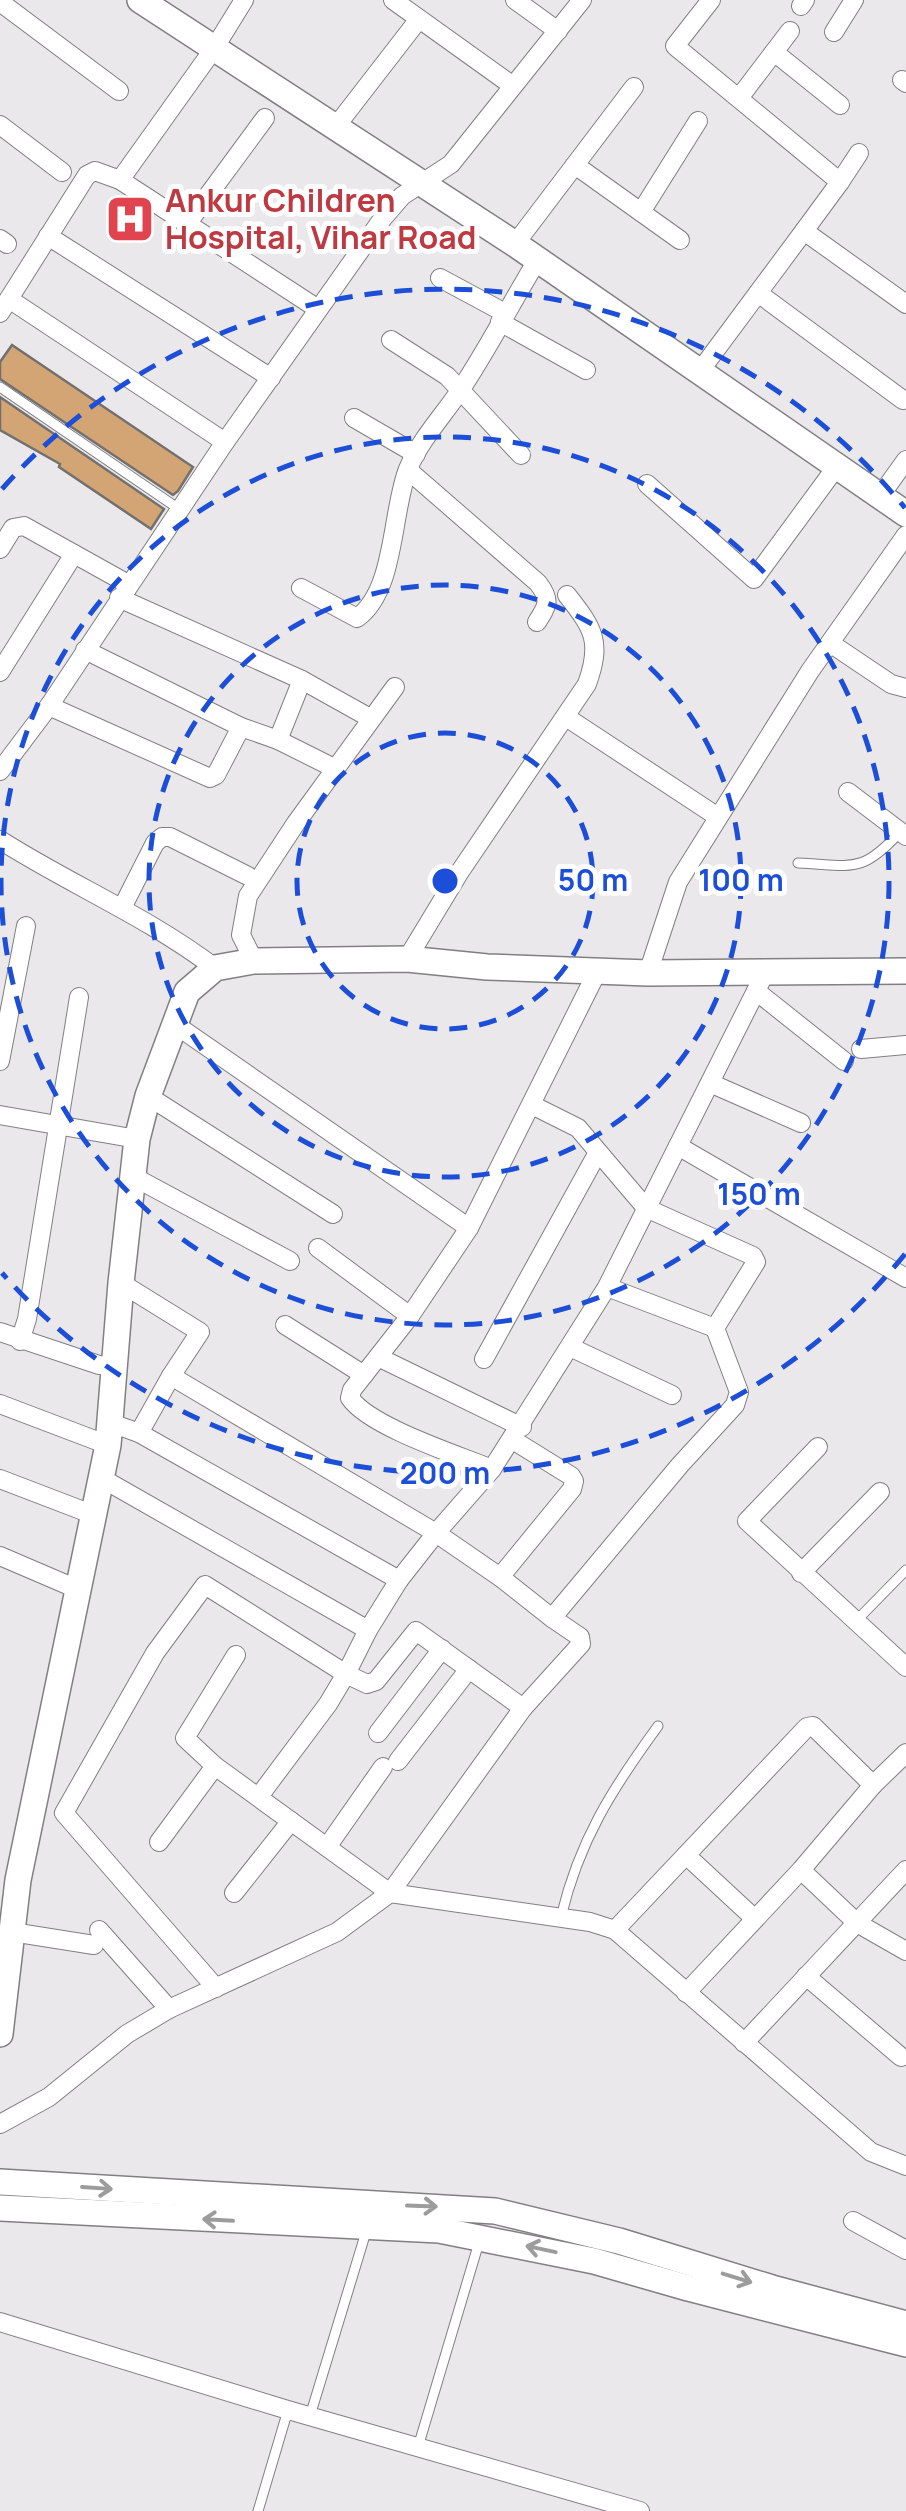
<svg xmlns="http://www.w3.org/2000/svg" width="906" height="2511" viewBox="0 0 906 2511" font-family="Manrope,sans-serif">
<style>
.building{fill:#d3a575;stroke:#72706d;stroke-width:2.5}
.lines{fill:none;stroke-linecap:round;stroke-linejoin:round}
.lane-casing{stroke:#817f82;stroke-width:11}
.street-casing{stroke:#817f82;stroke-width:20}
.secondary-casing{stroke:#817f82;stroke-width:28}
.lane{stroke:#fff;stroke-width:9}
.street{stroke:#fff;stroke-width:18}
.secondary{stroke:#fff;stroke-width:25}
.oneway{stroke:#9d9c9d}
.ring{fill:none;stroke:#1d4ed8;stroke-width:5;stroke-dasharray:18 12}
.labels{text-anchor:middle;stroke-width:10;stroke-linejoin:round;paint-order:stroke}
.health-label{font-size:32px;font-weight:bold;fill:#be3a42;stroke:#fff;text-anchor:start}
.centre{fill:#1d4ed8;stroke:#fff;stroke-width:5}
.ring-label{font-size:30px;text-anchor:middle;font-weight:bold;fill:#1d4ed8;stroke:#fff;stroke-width:10;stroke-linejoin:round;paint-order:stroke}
</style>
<rect width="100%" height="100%" fill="#ebe8ec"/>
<g class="building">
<polygon points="126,201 150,218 134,241 110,225"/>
<polygon points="12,345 193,467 178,491 173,495 0,379 0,362"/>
<polygon points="0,397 164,509 151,529 59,467 60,464 0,430"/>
</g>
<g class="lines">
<g class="lane-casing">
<g id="lane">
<polyline points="0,387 179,509"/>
<path d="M798 863C852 865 861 875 900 832"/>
<polyline points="855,1622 906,1570"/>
<path d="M561 1917C579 1841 612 1789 658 1726"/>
<polyline points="310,2416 366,2232"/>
<polyline points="418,2447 480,2239"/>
<polyline points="258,2511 288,2410"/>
</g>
</g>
<g class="street-casing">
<g id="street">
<polyline points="393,0 513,86"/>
<polyline points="515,0 558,31"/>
<polyline points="711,0 675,46 840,182 804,231"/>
<polyline points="0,2 119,91"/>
<polyline points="801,6 805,0"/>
<polyline points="834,32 854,0"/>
<polyline points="774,52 790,31"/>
<polyline points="902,80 906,83"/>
<polyline points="739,98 774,52 840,105"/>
<polyline points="0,125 62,172"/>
<polyline points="337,125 419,19"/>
<polyline points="575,165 680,240"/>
<polyline points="120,180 215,47 244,0"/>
<polyline points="840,182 859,153"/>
<polyline points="641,212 698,121"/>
<polyline points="187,224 265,118"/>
<polyline points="48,236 271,378"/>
<polyline points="0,239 7,244"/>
<polyline points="515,244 634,87"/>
<polyline points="440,278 505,313"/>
<polyline points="758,293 903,400"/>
<polyline points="9,299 225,442"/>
<polyline points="0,313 87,175 95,171 120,180 318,309"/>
<polyline points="500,322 586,370"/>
<polyline points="391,340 447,376 521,455"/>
<polyline points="700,371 804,231 906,304"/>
<polyline points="354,418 416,454"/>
<path d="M408 470 538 583C551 600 548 605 537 622"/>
<polyline points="647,484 754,579 837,466"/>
<polyline points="880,496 906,460"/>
<polyline points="0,549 13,528 24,526 128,584"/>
<path d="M301 588 357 618C396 590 391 512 408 469 420 440 442 417 459 392 488 349 511 303 538 259"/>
<polyline points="119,598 302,680 370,718"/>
<polyline points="830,643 891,684 906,688"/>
<polyline points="85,650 241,727"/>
<polyline points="0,672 74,554"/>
<polyline points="49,706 210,778 216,775 241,727 278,740 302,680"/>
<polyline points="566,717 718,817"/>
<polyline points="278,740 334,768"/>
<polyline points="0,771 49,706 225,442 383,218 402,196 451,164 582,0"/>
<polyline points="848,792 906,836"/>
<path d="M0 840C71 885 148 917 215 968"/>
<polyline points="122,908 155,843 162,837 170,837 248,876"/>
<path d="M407 959 459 873 587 684C602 642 594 629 567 595"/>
<polyline points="254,961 241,935 248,896 296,823 395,687"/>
<path d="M597 972 469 1228 410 1316 352 1390 350 1398C370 1427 458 1455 492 1469L607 1287 765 973"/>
<polyline points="648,973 678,882 810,671 906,535"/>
<polyline points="756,991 844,1061"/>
<polyline points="173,1023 469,1228"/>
<polyline points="861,1049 906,1045"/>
<polyline points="0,1061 26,926"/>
<polyline points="710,1083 801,1123"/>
<polyline points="148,1096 333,1214"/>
<polyline points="0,1115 137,1139"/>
<polyline points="678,1146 906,1278"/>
<polyline points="134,1177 290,1261"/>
<polyline points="318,1248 410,1316"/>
<polyline points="121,1283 200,1332 171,1376"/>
<polyline points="607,1287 715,1328"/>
<polyline points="285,1325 364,1375"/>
<polyline points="0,1332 99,1365 114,1366"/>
<polyline points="20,1341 27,1319 79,997"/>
<polyline points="570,1347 672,1395"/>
<polyline points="378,1357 522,1427"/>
<polyline points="484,1359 597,1154"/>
<polyline points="0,1404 108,1445"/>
<polyline points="111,1423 139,1433 399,1580"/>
<polyline points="139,1433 171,1376 436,1533 399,1580 368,1630"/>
<polyline points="818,1447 747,1521 906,1667"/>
<polyline points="492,1469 436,1533 500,1577 552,1618 680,1465 735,1405 739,1392 715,1328 756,1262 753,1256 646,1208 578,1128 532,1105"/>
<polyline points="0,1479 94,1515"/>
<polyline points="103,1479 368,1630 346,1674 205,1585 155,1653 64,1813 216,1988"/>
<polyline points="0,1556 77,1589"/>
<polyline points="801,1573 880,1492"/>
<polyline points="500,1577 572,1489 574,1481 571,1476 513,1440"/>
<polyline points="236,1655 185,1738 215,1766 390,1893 523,1708 581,1644 580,1637 552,1618"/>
<polyline points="378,1733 442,1649"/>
<polyline points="398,1761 469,1669"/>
<polyline points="260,1795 328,1704 346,1674 367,1684 376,1681 416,1631 523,1708"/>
<polyline points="159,1842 215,1766"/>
<polyline points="327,1847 383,1767"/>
<polyline points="686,1855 755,1919"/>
<polyline points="801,1870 857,1923 906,1951"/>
<polyline points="234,1893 291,1821"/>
<polyline points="99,1930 169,2009"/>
<polyline points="615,1930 807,1727 813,1726 873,1785"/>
<polyline points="12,1932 94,1945"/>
<polyline points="806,1976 901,2057"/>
<polyline points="686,1993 801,1870 873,1785 906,1753"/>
<polyline points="744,2043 906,1870"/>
<polyline points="0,2124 49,2097 127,2034 169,2009 337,1932 390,1893 590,1922 615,1930 871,2152 906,2166"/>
<polyline points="853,2221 906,2250"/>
<polyline points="0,2322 288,2410 640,2511"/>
</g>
</g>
<g class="secondary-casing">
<g id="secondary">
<polyline points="140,0 515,244 906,514"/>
<polyline points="0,2034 18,1880 108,1445 121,1283 137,1139 148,1096 187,992 215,968 254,961 407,959 487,967 648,973 906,971"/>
<polyline points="0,2182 495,2211 619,2241 772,2288 906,2324"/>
<polyline points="0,2208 439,2230 594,2261 688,2288 906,2344"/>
</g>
</g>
<use href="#lane" class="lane"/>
<use href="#street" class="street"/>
<use href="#secondary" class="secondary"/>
</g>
<defs><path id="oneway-shaft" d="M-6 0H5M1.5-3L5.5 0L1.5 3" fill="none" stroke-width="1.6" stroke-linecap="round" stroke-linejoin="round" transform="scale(2.5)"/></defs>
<g class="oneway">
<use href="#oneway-shaft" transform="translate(97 2188) rotate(4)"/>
<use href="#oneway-shaft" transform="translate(422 2206) rotate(2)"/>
<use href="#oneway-shaft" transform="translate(218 2220) rotate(-177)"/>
<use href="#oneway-shaft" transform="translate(541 2249) rotate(-168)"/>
<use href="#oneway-shaft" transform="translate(737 2278) rotate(17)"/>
</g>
<g class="ring">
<circle cx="445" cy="881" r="148"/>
<circle cx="445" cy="881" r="296"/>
<circle cx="445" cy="881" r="444"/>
<path d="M905 1254A592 592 0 0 1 2 1273M2 489A592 592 0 0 1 905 508"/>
</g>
<defs>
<g id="hospital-square" transform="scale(2.5)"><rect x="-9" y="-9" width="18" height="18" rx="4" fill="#e0444e" stroke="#fff"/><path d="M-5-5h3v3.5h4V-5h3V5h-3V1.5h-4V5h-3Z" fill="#fff"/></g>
</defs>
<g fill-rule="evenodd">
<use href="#hospital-square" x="130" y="219"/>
</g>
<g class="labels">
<g class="health-label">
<text x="165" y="212">Ankur Children<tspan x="165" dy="37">Hospital, Vihar Road</tspan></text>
</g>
</g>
<circle cx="445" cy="881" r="15" class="centre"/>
<g class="ring-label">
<text x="593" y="891">50 m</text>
<text x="741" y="891">100 m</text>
<text x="759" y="1205">150 m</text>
<text x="445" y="1484">200 m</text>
</g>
</svg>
